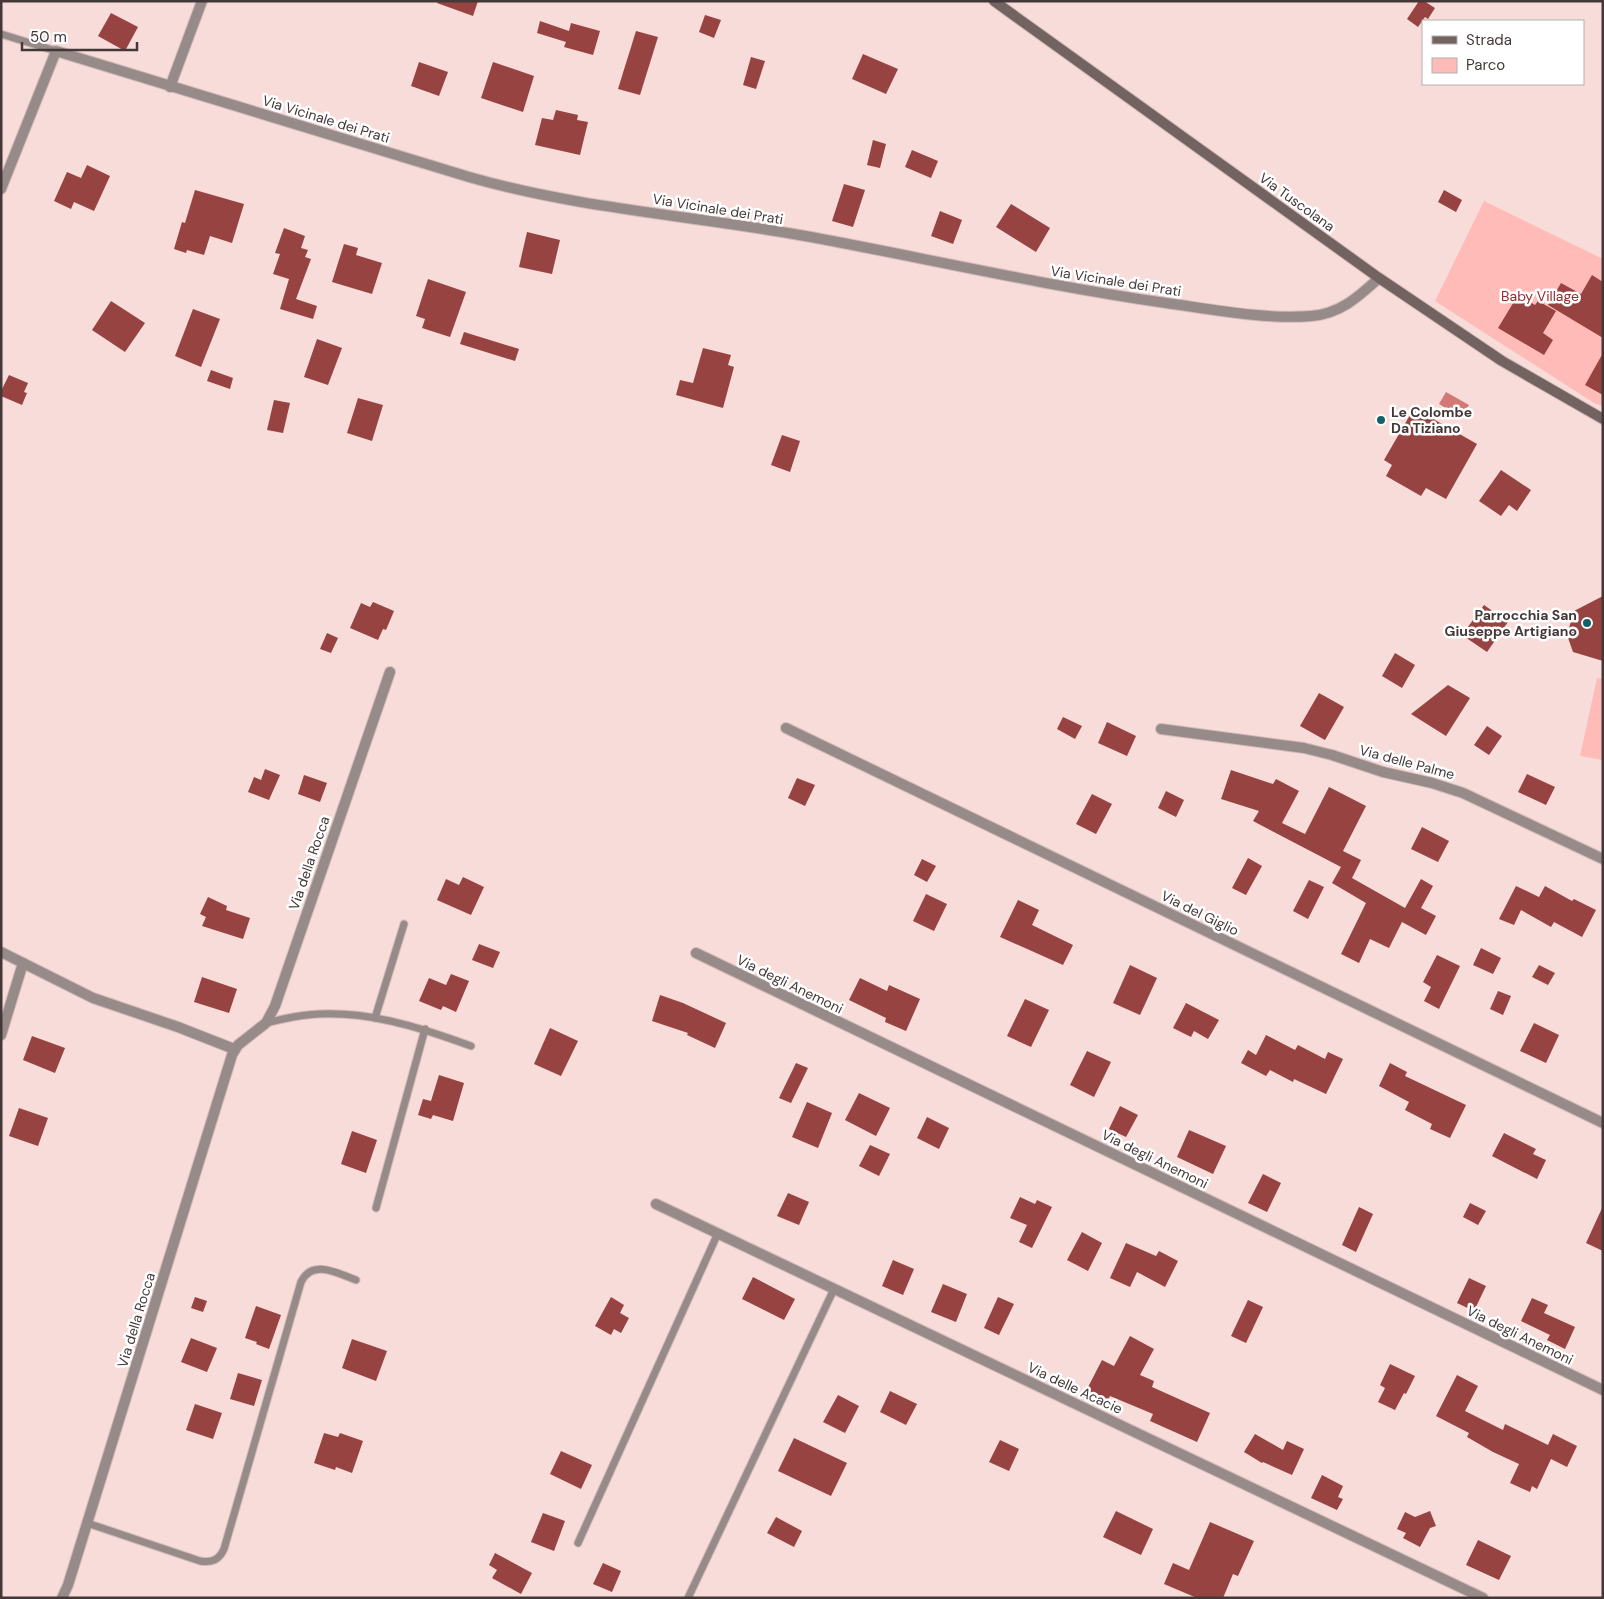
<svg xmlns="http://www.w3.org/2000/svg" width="1604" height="1599" viewBox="0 0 1604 1599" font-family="'DM Sans',sans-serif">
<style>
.green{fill:#ffbbb7}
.water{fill:#d37975}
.building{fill:#974341}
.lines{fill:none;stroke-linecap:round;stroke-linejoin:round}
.lane-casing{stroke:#d3bbb9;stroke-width:9}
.street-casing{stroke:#d3bbb9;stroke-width:12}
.secondary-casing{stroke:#d3bbb9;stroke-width:12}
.lane{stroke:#978b8a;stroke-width:7}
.street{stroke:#978b8a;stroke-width:10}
.secondary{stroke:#726260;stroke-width:10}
.poi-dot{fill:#126269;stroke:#fff;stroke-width:2}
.labels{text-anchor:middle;stroke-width:5;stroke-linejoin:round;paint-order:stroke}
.street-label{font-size:14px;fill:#433837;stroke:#fff}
.park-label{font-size:14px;fill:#962a2d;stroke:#fff}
.poi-label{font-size:14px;font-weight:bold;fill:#433837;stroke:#fff;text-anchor:start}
</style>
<rect width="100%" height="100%" fill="#f7dcd9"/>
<g class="green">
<polygon points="1484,201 1603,259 1603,406 1594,403 1435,301"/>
<polygon points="1597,678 1603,679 1603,760 1580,756"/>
</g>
<polygon class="water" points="1446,392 1469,405 1461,417 1439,404"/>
<g class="building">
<polygon points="438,1 478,1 473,16 437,3"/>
<polygon points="1419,1 1424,1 1435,8 1428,19 1425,17 1418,27 1407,19"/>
<polygon points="111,13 138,27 125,51 98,36"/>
<polygon points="705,15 721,20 714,38 699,32"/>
<polygon points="540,21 569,31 571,23 600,31 593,55 564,47 566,42 537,33"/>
<polygon points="636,31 658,37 640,95 618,89"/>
<polygon points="863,54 898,69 886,94 852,79"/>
<polygon points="751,57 765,61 756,89 743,85"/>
<polygon points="419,62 448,72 439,96 411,86"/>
<polygon points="493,62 534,76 523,112 481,98"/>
<polygon points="556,110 578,115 577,120 588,122 580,155 535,145 542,118 553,120"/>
<polygon points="873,140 886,144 880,168 867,165"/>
<polygon points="912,150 938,161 931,178 905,167"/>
<polygon points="87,165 110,176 94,211 74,202 71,209 54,201 67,172 81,178"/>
<polygon points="844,184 865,190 853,227 832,221"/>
<polygon points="195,190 244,204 232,243 210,236 204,255 187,250 186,253 174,249 182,222 185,223"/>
<polygon points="1444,190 1462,200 1456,212 1438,202"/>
<polygon points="1011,204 1050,228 1036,252 996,227"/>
<polygon points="940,211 962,220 953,244 931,236"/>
<polygon points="284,228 305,236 301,248 308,250 305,257 311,259 296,299 317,306 313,319 280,309 289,279 273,274 280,254 275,253"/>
<polygon points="527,232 560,240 552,274 519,267"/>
<polygon points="344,244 358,248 356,255 382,263 372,294 332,282"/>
<polygon points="1592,275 1603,282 1603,338 1548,305 1561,283 1581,294"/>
<polygon points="428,279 466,292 450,337 422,328 425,319 416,316"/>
<polygon points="1518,295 1535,305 1538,301 1556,311 1543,333 1553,340 1544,355 1498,328"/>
<polygon points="111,301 145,323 125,352 92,330"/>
<polygon points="193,309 220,319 201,367 175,356"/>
<polygon points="464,332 519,349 515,361 460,344"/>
<polygon points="317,339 342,348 328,385 304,377"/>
<polygon points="703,348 731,355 728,365 734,367 723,408 676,395 680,380 693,383"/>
<polygon points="1603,353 1603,395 1585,385"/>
<polygon points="211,370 233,378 230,389 207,381"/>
<polygon points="9,375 28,383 24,392 27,393 22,405 1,396 1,391"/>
<polygon points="358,398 383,405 372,441 347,433"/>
<polygon points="274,400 290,403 283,433 267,430"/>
<polygon points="1414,408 1477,444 1446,499 1426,488 1421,496 1386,476 1392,465 1384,460"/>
<polygon points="782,435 800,441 790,472 771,465"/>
<polygon points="1501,470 1531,490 1517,511 1509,505 1501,516 1479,501"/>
<polygon points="1603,596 1603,661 1573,652 1567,635 1574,611"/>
<polygon points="373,602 394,611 386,630 383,629 378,640 350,628 361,603 370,607"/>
<polygon points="1484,605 1508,622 1487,652 1462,635"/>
<polygon points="327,633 338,638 331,653 320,649"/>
<polygon points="1395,653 1415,665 1402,688 1382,676"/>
<polygon points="1448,685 1470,698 1446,736 1411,714"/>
<polygon points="1319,693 1344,707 1325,740 1300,726"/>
<polygon points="1063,717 1082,726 1075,739 1057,729"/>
<polygon points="1107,722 1136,736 1127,756 1098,743"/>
<polygon points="1487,726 1502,736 1489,755 1474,745"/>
<polygon points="265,769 280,775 269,800 248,792 254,777 261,780"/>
<polygon points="1231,770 1273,784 1276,779 1299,791 1282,823 1305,834 1329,787 1366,806 1343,851 1361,860 1352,878 1405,908 1421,879 1433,886 1421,908 1436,916 1426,935 1402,922 1389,948 1370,939 1359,963 1341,954 1366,903 1332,883 1341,867 1253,821 1259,811 1221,799"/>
<polygon points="1527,774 1555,787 1546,805 1518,792"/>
<polygon points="304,775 327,783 320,802 298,794"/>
<polygon points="797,778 815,785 805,806 788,798"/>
<polygon points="1166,791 1184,800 1176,817 1158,808"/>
<polygon points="1092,794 1112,804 1096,834 1076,824"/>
<polygon points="1422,827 1449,841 1438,862 1411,849"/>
<polygon points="1248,858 1262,866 1246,895 1232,888"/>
<polygon points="922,859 936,866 927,882 914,875"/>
<polygon points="463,877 484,887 471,915 437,900 446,879 459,885"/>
<polygon points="1309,880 1324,887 1308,919 1293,911"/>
<polygon points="1516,886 1539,897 1545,886 1572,901 1574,899 1596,910 1582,937 1554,922 1551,927 1521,910 1514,925 1499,919"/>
<polygon points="926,894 947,904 934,931 913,921"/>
<polygon points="208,897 227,906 226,910 250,918 243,939 202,926 206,917 200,914"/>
<polygon points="1018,900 1039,910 1032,925 1073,945 1063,965 1000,937"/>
<polygon points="479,944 500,952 493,968 472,960"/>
<polygon points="1481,948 1501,958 1493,974 1473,965"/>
<polygon points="1437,955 1460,966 1439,1009 1424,1001 1431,987 1423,982"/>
<polygon points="1130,965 1157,978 1140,1015 1113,1003"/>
<polygon points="1539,965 1555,973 1548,985 1532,977"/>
<polygon points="451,974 469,981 456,1012 443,1006 441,1010 419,1001 429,978 446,985"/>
<polygon points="202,977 237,989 229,1013 194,1002"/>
<polygon points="860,978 887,991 889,985 920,999 906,1031 885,1022 886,1018 849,1000"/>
<polygon points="1498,991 1511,996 1503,1015 1490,1009"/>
<polygon points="660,995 683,1003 726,1023 715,1048 687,1035 688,1033 652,1021"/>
<polygon points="1025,999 1049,1010 1031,1047 1007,1036"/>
<polygon points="1186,1003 1219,1020 1208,1039 1194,1031 1191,1037 1173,1028"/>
<polygon points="1534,1023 1559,1035 1546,1063 1520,1051"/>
<polygon points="550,1028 578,1041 561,1076 534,1064"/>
<polygon points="1266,1035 1295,1050 1298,1045 1325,1059 1328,1052 1343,1059 1326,1094 1294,1079 1293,1082 1270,1070 1266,1076 1241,1063 1248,1050 1256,1055"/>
<polygon points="32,1036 65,1048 55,1073 23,1060"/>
<polygon points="1087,1051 1111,1062 1094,1097 1070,1085"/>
<polygon points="796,1063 808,1068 791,1103 779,1098"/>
<polygon points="1390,1063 1407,1072 1405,1076 1466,1105 1450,1138 1430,1129 1432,1124 1405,1110 1409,1102 1379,1086"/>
<polygon points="439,1075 464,1083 453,1121 433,1115 431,1119 418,1115 423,1099 431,1101"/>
<polygon points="859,1093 890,1108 876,1136 845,1120"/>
<polygon points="807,1102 832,1113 818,1148 792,1137"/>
<polygon points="1120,1106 1138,1115 1126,1137 1109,1129"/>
<polygon points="19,1108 48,1118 38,1146 9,1136"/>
<polygon points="927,1117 949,1128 939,1149 917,1138"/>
<polygon points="1189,1130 1226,1146 1213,1174 1177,1157"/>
<polygon points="352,1131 377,1140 366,1173 341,1164"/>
<polygon points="1504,1133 1536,1149 1533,1154 1546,1160 1537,1179 1492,1156"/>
<polygon points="870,1145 890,1154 879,1176 859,1166"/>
<polygon points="1263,1174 1281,1183 1267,1212 1248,1203"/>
<polygon points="788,1193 809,1202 799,1225 777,1216"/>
<polygon points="1020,1197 1035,1204 1037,1200 1052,1207 1032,1248 1019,1242 1027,1225 1010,1218"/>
<polygon points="1470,1203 1486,1211 1478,1225 1463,1217"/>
<polygon points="1603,1206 1603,1251 1586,1243"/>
<polygon points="1359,1207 1373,1214 1356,1252 1342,1245"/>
<polygon points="1082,1232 1102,1243 1088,1271 1067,1260"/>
<polygon points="1126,1243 1156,1256 1159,1251 1178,1261 1165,1287 1137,1272 1130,1287 1110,1278"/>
<polygon points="893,1260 914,1269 903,1295 882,1286"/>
<polygon points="753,1277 795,1299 784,1320 742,1299"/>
<polygon points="1469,1278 1486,1286 1474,1311 1457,1303"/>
<polygon points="943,1284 967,1294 956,1322 931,1312"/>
<polygon points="195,1297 207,1301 203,1312 191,1308"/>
<polygon points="611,1297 624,1305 620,1313 629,1318 621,1333 614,1329 611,1335 595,1326"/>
<polygon points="998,1297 1014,1304 999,1335 984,1328"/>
<polygon points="1532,1298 1548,1305 1544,1313 1575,1327 1565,1349 1547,1340 1550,1335 1521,1321"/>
<polygon points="1248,1300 1263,1307 1246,1343 1231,1336"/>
<polygon points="256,1306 281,1315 269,1349 256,1344 257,1342 245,1338"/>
<polygon points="1130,1336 1154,1349 1140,1375 1154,1381 1152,1387 1210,1413 1197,1442 1150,1421 1153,1414 1110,1396 1106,1404 1085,1393 1102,1360 1114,1366"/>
<polygon points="191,1338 217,1348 207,1372 181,1362"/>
<polygon points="352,1339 387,1351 376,1381 342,1368"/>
<polygon points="1390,1364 1415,1376 1406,1394 1404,1393 1395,1410 1378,1402 1385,1388 1380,1385"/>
<polygon points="238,1373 262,1380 254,1406 230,1399"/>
<polygon points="1457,1375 1478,1386 1465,1411 1503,1430 1505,1424 1548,1445 1553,1434 1577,1446 1567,1467 1551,1459 1537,1489 1532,1486 1530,1492 1510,1483 1519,1464 1493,1452 1467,1437 1469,1433 1436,1416"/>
<polygon points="890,1391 917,1404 906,1425 880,1412"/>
<polygon points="838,1395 859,1406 845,1433 823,1422"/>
<polygon points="195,1404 222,1413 213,1439 186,1430"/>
<polygon points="324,1433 338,1437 340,1433 363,1441 352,1473 336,1467 335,1470 314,1463"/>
<polygon points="1255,1434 1283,1450 1287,1441 1304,1449 1292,1475 1263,1462 1262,1463 1244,1452"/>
<polygon points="794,1438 847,1463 831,1496 778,1471"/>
<polygon points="1000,1440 1019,1449 1009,1471 989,1462"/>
<polygon points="561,1451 592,1465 581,1489 550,1474"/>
<polygon points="1322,1475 1343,1486 1338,1497 1343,1499 1337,1510 1311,1498"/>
<polygon points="1116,1511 1153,1529 1141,1555 1103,1537"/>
<polygon points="1430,1511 1436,1526 1430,1528 1420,1547 1403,1538 1406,1533 1397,1529 1405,1512 1415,1517"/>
<polygon points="543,1513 565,1521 554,1551 531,1542"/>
<polygon points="776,1517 802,1531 794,1547 767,1533"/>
<polygon points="1210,1522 1254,1541 1238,1576 1233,1574 1223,1598 1197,1598 1164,1584 1173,1563 1189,1570"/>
<polygon points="1478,1540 1511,1556 1499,1580 1466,1565"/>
<polygon points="495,1553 532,1573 521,1594 492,1578 497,1570 489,1565"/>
<polygon points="603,1563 621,1571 612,1592 593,1584"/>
</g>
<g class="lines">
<g class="lane-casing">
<g id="lane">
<polyline points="1,34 56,51"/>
<polyline points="375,1018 404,924"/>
<path d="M266 1023C279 1020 293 1016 307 1015 364 1009 419 1027 471 1046"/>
<polyline points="376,1208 425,1029"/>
<path d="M87 1523 200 1561C212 1563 219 1560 224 1549L301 1282C312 1259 337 1273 356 1280"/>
<polyline points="578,1543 718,1233"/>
<polyline points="688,1598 834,1289"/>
</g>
</g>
<g class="street-casing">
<g id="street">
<polyline points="170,87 202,1"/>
<path d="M1 189 56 51 469 177C580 209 697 216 811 237 929 259 1047 286 1166 303 1210 309 1267 320 1311 316 1340 314 1358 297 1379 278"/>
<polyline points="786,728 1603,1123"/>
<polyline points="1161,729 1304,748 1332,755 1383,772 1432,783 1463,793 1603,859"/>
<polyline points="1,952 93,998 178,1027 234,1049"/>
<polyline points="696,953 1603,1390"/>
<polyline points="1,1035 23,963"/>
<polyline points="656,1204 1483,1598"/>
<polyline points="62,1598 68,1585 232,1055 238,1045 266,1023 275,1006 390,672"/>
</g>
</g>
<g class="secondary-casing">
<polyline id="secondary" points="994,1 1379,278 1502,361 1603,419"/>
</g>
<use href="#lane" class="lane"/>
<use href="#street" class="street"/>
<use href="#secondary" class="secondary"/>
</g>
<g class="poi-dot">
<circle cx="1381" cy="420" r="5"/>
<circle cx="1587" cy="623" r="5"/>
</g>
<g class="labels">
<g class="street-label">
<text transform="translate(326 119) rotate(17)" y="5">Via Vicinale dei Prati</text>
<text transform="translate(1297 202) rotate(36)" y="5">Via Tuscolana</text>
<text transform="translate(718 209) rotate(9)" y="5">Via Vicinale dei Prati</text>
<text transform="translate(1116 281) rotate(9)" y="5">Via Vicinale dei Prati</text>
<text transform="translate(1407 762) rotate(15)" y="5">Via delle Palme</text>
<text transform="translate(309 863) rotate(-71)" y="5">Via della Rocca</text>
<text transform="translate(1200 913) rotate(26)" y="5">Via del Giglio</text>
<text transform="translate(790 984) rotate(26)" y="5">Via degli Anemoni</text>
<text transform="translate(1155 1159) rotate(26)" y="5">Via degli Anemoni</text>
<text transform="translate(136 1320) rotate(-73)" y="5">Via della Rocca</text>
<text transform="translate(1520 1335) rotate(26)" y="5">Via degli Anemoni</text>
<text transform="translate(1075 1388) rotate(25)" y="5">Via delle Acacie</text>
</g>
<g class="park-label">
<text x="1540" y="301">Baby Village</text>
</g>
<g class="poi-label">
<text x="1391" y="417">Le Colombe<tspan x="1391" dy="16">Da Tiziano</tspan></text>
<text x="1577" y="620" text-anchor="end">Parrocchia San<tspan x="1577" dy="16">Giuseppe Artigiano</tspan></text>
</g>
</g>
<rect width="1604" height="1599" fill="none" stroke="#433837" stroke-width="5"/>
<rect x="1422" y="20" width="162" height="65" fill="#ffffff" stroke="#b4afaf"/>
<rect x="1432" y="36" width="25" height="8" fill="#726260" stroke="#b4afaf"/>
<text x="1466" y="45" font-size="15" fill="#433837">Strada</text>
<rect x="1432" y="58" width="25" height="15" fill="#ffbbb7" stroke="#b4afaf"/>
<text x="1466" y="70" font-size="15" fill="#433837">Parco</text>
<path d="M22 42v8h115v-8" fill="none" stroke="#433837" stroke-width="2.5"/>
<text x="30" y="42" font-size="15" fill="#433837" stroke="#ffffff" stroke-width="4" paint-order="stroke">50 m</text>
</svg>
